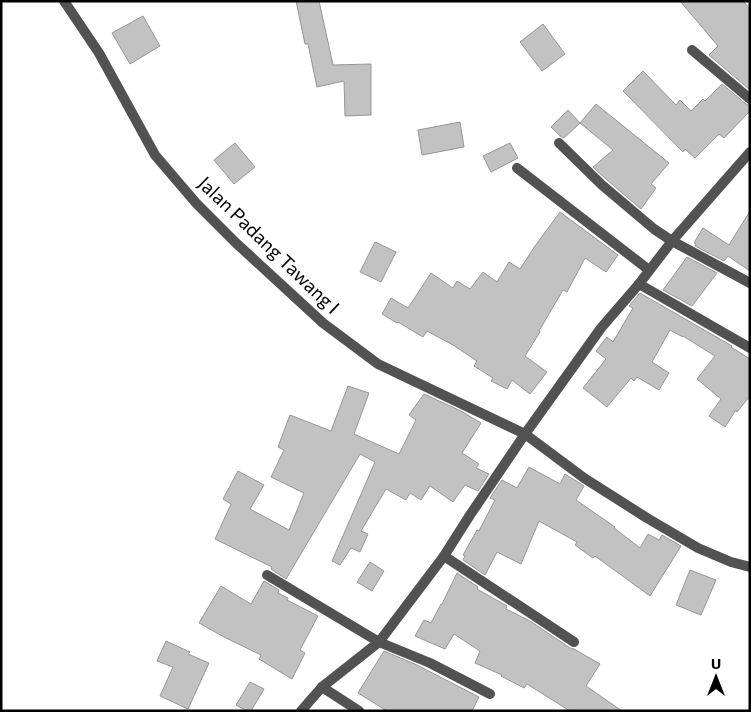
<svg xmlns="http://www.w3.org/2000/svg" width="751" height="712" viewBox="0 0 751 712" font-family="Commissioner,sans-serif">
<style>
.building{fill:#c2c2c2;stroke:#969696}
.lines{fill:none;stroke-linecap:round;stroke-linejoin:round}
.minor{stroke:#525252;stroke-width:10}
.labels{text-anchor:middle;stroke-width:4;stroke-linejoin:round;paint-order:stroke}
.street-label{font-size:19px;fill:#000;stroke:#fff}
</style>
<rect width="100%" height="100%" fill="#fff"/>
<g class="building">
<polygon points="296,1 319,1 333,65 371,64 371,115 345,116 344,81 317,87 308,44 305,44"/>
<polygon points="680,1 743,1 750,9 750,90 709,55 718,46"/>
<polygon points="143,16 160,46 130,64 112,33"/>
<polygon points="543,24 565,54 542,71 520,42"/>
<polygon points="643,71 676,105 680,100 691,111 703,99 705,101 722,84 746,104 750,106 750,111 724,138 719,134 695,158 685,149 683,152 623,91"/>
<polygon points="596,104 669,163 651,184 656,188 641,209 607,180 593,167 613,150 580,123"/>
<polygon points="568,110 580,123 564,138 560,136 551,127"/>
<polygon points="460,122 464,147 422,155 418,130"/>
<polygon points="235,143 255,167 234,184 214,160"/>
<polygon points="510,143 518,158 491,172 483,156"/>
<polygon points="750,211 750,271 728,256 724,261 695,246 696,244 694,243 703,228 729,245"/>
<polygon points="560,212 618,255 606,272 585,258 567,292 563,290 539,331 540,332 525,356 547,372 530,394 512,380 507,389 491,381 493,378 474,366 477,361 453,345 427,331 423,337 398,322 397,323 382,314 391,298 408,308 431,273 453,288 457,281 470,289 483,272 497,282 509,262 520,269 535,246"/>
<polygon points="375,242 396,252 381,282 360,272"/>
<polygon points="687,257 717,273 692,306 663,290"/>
<polygon points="640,293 732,346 731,347 750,359 750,396 737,412 736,410 725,427 709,416 721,399 697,379 715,356 683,336 683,337 670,330 652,362 669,373 659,390 637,377 634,381 631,378 607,407 583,388 606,359 596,351 607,337 613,342 633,308 629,306"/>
<polygon points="348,386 369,393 354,434 399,454 416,420 409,415 424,394 461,411 481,423 462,453 479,464 476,468 489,474 478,491 465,485 453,502 430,486 421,500 410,493 406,500 386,489 361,531 368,534 360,552 351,548 340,565 332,561 375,462 360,454 286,579 271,569 272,567 215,539 231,504 223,499 238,471 264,485 250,509 289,530 304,493 271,477 284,450 278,447 290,415 331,431"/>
<polygon points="529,467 560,484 565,474 584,486 576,500 615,527 614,528 640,548 648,534 659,540 662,535 681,546 650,596 595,556 593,558 575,545 577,542 539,521 521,564 497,552 485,575 463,560 465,556 463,555 477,530 479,531 495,500 490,498 502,480 517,488"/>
<polygon points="370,562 384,571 372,591 357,582"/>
<polygon points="690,570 716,580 701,615 676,605"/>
<polygon points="457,573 478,587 477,589 507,606 506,609 530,621 570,648 574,649 600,664 586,686 622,711 570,711 527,684 524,688 501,676 502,675 475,663 480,651 454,634 445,649 415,636 424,620 431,623 441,604 442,604"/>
<polygon points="264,581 279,590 278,593 288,598 287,600 318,616 300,650 305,653 292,679 259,659 261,655 224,637 199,623 221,586 251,604"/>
<polygon points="166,641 190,652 188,654 209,663 188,709 160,696 173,667 157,661"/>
<polygon points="384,651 417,665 479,697 472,711 387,711 358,693"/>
<polygon points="250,682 264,689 251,711 247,711 236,705"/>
</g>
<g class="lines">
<g class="minor">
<polyline points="64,1 99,53 155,155 196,203 236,243 323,323 378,364 525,434 584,478 647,518 698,548 731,562 750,567"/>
<polyline points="692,50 750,99"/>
<polyline points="559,143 602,185 654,229 672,241 750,283"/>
<polyline points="517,168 649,270"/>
<polyline points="639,284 750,348"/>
<polyline points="444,556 574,642"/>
<polyline points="267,575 379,642 430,663 490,694"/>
<polyline points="322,687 359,711"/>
<polyline points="301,711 322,687 379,642 444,556 470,515 525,434 601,328 639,284 672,241 750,152"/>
</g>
</g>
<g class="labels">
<g class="street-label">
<text transform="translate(269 245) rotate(44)" y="7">Jalan Padang Tawang I</text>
</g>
</g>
<rect width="751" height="712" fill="none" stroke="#000000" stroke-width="5"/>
<g transform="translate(716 677)" stroke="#ffffff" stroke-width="4" paint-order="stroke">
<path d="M0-4L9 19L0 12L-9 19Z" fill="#000000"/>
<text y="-8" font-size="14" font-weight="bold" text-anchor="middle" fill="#000000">U</text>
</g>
</svg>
